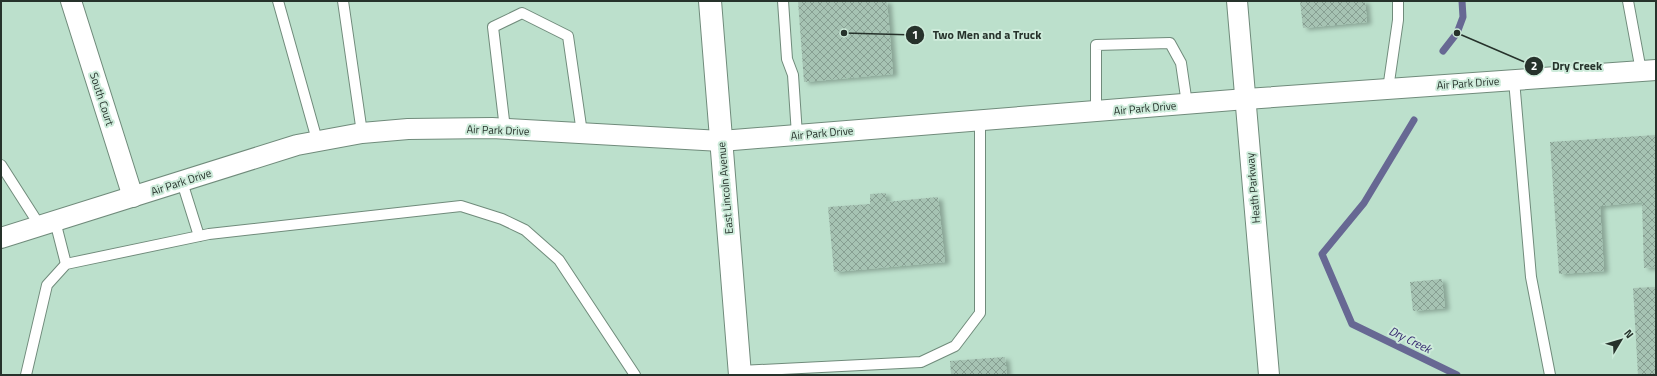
<svg xmlns="http://www.w3.org/2000/svg" width="1657" height="376" viewBox="0 0 1657 376" font-family="'Titillium Web',sans-serif">
<style>
.built{fill:#bce0cc}
.lines{fill:none;stroke-linecap:round;stroke-linejoin:round}
.stream{stroke:#676893;stroke-width:7}
.building{fill:url(#building-cross-hatch);filter:url(#shadow)}
.lane-casing{stroke:#708b7b;stroke-width:12}
.street-casing{stroke:#708b7b;stroke-width:22}
.secondary-casing{stroke:#708b7b;stroke-width:24}
.lane{stroke:#fff;stroke-width:10}
.street{stroke:#fff;stroke-width:20}
.secondary{stroke:#fff;stroke-width:22}
.labels{text-anchor:middle;stroke-width:4;stroke-linejoin:round;paint-order:stroke}
.street-label{font-size:11px;fill:#26322b;stroke:#cdebda}
.water-label{font-size:12px;font-style:italic;fill:#2e1e6a;stroke:#cdebda}
.leader{fill:none;stroke:#26322b;stroke-width:1.5}
.callout-dot{fill:#26322b;stroke:#cdebda;stroke-width:1.5}
.mark-label{font-size:12px;text-anchor:middle;font-weight:bold;fill:#fff}
.callout-label{font-size:12px;text-anchor:middle;font-weight:bold;fill:#26322b;stroke:#cdebda;stroke-width:4;stroke-linejoin:round;paint-order:stroke}
</style>
<defs>
<pattern id="building-cross-hatch" width="8" height="8" patternUnits="userSpaceOnUse"><rect width="8" height="8" fill="#a6c3b3"/><path d="M0 0l8 8M0 8l8-8" fill="none" stroke="#879f92"/></pattern>
<filter id="shadow"><feDropShadow dx="4.5" dy="2.5" stdDeviation="2" flood-color="#0004"/></filter>
</defs>
<rect width="100%" height="100%" fill="#cdebda"/>
<rect class="built" x="1" y="1" width="1655" height="374"/>
<g class="lines">
<g class="stream">
<polyline points="1443,51 1457,33 1463,17 1462,1"/>
<polyline points="1414,120 1364,203 1322,254 1352,324 1457,375"/>
</g>
</g>
<g class="building">
<polygon points="798,1 887,1 893,74 804,82"/>
<polygon points="1300,1 1365,1 1367,22 1303,28"/>
<polygon points="1656,135 1656,267 1644,268 1642,202 1600,206 1604,271 1559,274 1550,142"/>
<polygon points="886,193 886,202 938,197 945,262 834,272 828,207 870,204 870,194"/>
<polygon points="1442,279 1445,308 1413,311 1410,282"/>
<polygon points="1656,287 1656,375 1638,375 1633,288"/>
<polygon points="1005,357 1007,375 951,375 950,361"/>
</g>
<g class="lines">
<g class="lane-casing">
<g id="lane">
<polyline points="278,1 317,140"/>
<polyline points="343,1 362,133"/>
<polyline points="783,1 787,59 793,75 797,135"/>
<polyline points="1628,1 1641,71"/>
<polyline points="1514,80 1531,277 1550,375"/>
<polyline points="1388,89 1398,20 1398,1"/>
<polyline points="1096,112 1096,45 1170,43 1181,63 1187,104"/>
<polyline points="505,129 493,27 522,13 568,36 582,133"/>
<polyline points="1,165 40,226"/>
<polyline points="182,182 199,236"/>
<polyline points="55,221 66,264"/>
<polyline points="740,371 921,362 955,346 980,313 980,121"/>
<polyline points="26,375 47,285 66,264 209,234 461,206 502,219 525,230 559,260 635,375"/>
</g>
</g>
<g class="street-casing">
<g id="street">
<polyline points="71,1 133,197"/>
<polyline points="1237,1 1269,375"/>
<polyline points="1,238 297,145 362,133 408,129 492,128 721,141 1246,99 1656,70"/>
</g>
</g>
<g class="secondary-casing">
<polyline id="secondary" points="710,1 740,375"/>
</g>
<use href="#lane" class="lane"/>
<use href="#street" class="street"/>
<use href="#secondary" class="secondary"/>
</g>
<g class="labels">
<g class="street-label">
<text transform="translate(1468 83) rotate(-4)" y="4">Air Park Drive</text>
<text transform="translate(102 99) rotate(72)" y="4">South Court</text>
<text transform="translate(1145 108) rotate(-5)" y="4">Air Park Drive</text>
<text transform="translate(498 130) rotate(2)" y="4">Air Park Drive</text>
<text transform="translate(822 133) rotate(-5)" y="4">Air Park Drive</text>
<text transform="translate(181 182) rotate(-18)" y="4">Air Park Drive</text>
<text transform="translate(725 188) rotate(-95)" y="4">East Lincoln Avenue</text>
<text transform="translate(1253 188) rotate(-95)" y="4">Heath Parkway</text>
</g>
<g class="water-label">
<text transform="translate(1410 340) rotate(26)" y="4">Dry Creek</text>
</g>
</g>
<path class="leader" d="M844 33L915 35M1457 33L1534 66"/>
<g class="callout-dot">
<circle cx="844" cy="33" r="4"/>
<circle cx="1457" cy="33" r="4"/>
<circle cx="915" cy="35" r="10"/>
<circle cx="1534" cy="66" r="10"/>
</g>
<g class="mark-label">
<text x="915" y="39">1</text>
<text x="1534" y="70">2</text>
</g>
<g class="callout-label">
<text x="987" y="39">Two Men and a Truck</text>
<text x="1577" y="70">Dry Creek</text>
</g>
<rect width="1657" height="376" fill="none" stroke="#26322b" stroke-width="4"/>
<g transform="translate(1621 340) rotate(52)" stroke="#cdebda" stroke-width="3" paint-order="stroke">
<path d="M0-3L7 15L0 10L-7 15Z" fill="#26322b"/>
<text y="-6" font-size="11" font-weight="bold" text-anchor="middle" fill="#26322b">N</text>
</g>
</svg>
